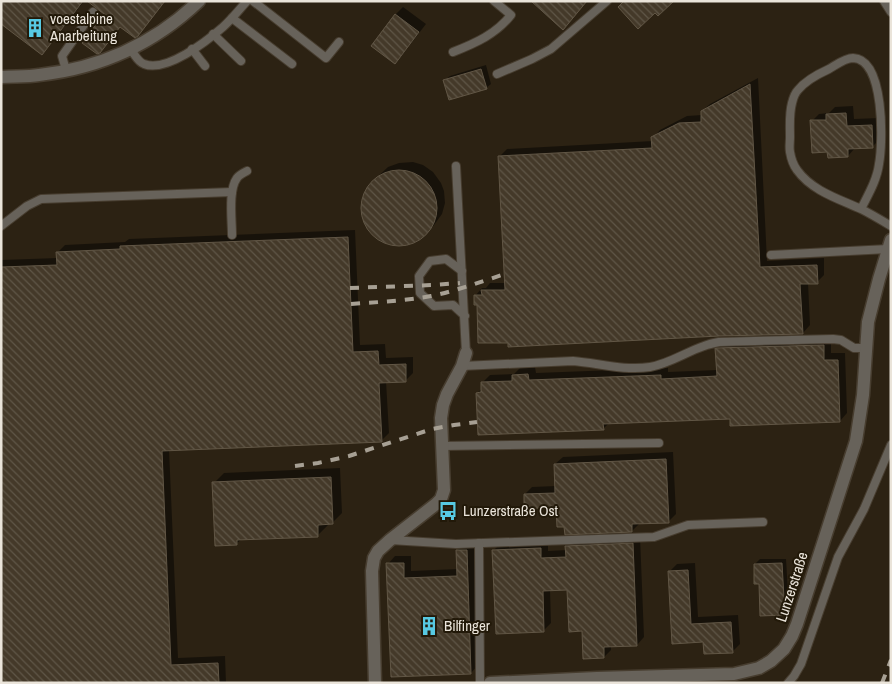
<svg xmlns="http://www.w3.org/2000/svg" width="892" height="684" viewBox="0 0 892 684" font-family="'Archivo Narrow',sans-serif">
<style>
.shadow{fill:#0007}
.building{fill:url(#building-back-hatch);stroke:#615645}
.lines{fill:none;stroke-linecap:round;stroke-linejoin:round}
.service-casing{stroke:#473d2f;stroke-width:10}
.minor-casing{stroke:#473d2f;stroke-width:15}
.service{stroke:#67625a;stroke-width:8}
.minor{stroke:#67625a;stroke-width:12}
.rail{stroke:#a7a094;stroke-width:4;stroke-dasharray:9 9;stroke-linecap:butt}
.labels{text-anchor:middle;stroke-width:4;stroke-linejoin:round;paint-order:stroke}
.poi-label{font-size:15px;fill:#eae4da;stroke:#221909;text-anchor:start}
.street-label{font-size:15px;fill:#eae4da;stroke:#221909}
</style>
<defs>
<pattern id="building-back-hatch" width="6" height="6" patternUnits="userSpaceOnUse" patternTransform="scale(1.25)"><rect width="6" height="6" fill="#443929"/><path d="M-1 5l2 2M0 0l6 6M5-1l2 2" fill="none" stroke="#5f5647"/></pattern>
</defs>
<rect width="100%" height="100%" fill="#2c2213"/>
<g class="shadow">
<polygon points="1,1 84,1 49,46 42,54"/>
<polygon points="403,7 426,24 402,55 395,62 372,45 396,14"/>
<polygon points="486,65 491,84 486,88 445,80 450,76"/>
<polygon points="758,78 767,261 824,258 824,275 817,282 808,283 810,325 803,333 509,341 479,304 475,296 482,288 486,288 490,283 506,283 500,156 507,149 653,141 653,138 660,130 687,116 702,115 702,111 710,104"/>
<polygon points="853,106 854,119 879,118 880,139 872,147 855,148 848,156 829,151 812,121 819,114 829,113 835,107"/>
<polygon points="413,162 423,165 433,172 441,183 444,191 445,203 442,214 434,225 426,233 416,241 402,245 391,244 376,238 365,225 361,210 361,203 363,196 370,184 388,167 399,163"/>
<polygon points="355,230 360,345 385,344 386,358 413,357 413,373 406,380 386,381 389,433 381,441 169,449 178,658 225,656 226,683 3,683 1,639 1,260 58,258 58,252 65,245 125,242 129,239"/>
<polygon points="831,338 831,353 845,353 847,413 840,421 731,418 609,423 603,429 477,393 483,388 482,383 490,375 514,374 520,368 535,367 536,373 668,368 668,372 717,370 717,349 724,342"/>
<polygon points="673,452 676,514 668,522 640,523 632,531 566,526 557,506 525,494 532,487 556,486 555,464 563,457"/>
<polygon points="340,468 342,513 332,523 328,523 328,525 318,535 242,539 236,544 214,483 224,473"/>
<polygon points="640,536 644,637 637,645 611,646 611,650 604,657 583,630 568,589 550,589 551,623 544,630 493,551 501,543 548,541 548,551 567,550 566,546 574,539"/>
<polygon points="465,543 474,543 478,665 471,673 388,564 395,556 411,556 411,571 458,569 457,551"/>
<polygon points="760,559 786,559 789,609 784,614 755,564"/>
<polygon points="695,563 698,617 738,615 740,644 732,652 704,641 673,643 669,572 677,564"/>
</g>
<g class="building">
<polygon points="1,1 83,1 42,55 1,24"/>
<polygon points="87,1 165,1 138,36 135,38 120,27 100,53 97,54 82,43 104,14"/>
<polygon points="531,1 587,1 563,30"/>
<polygon points="624,1 674,1 658,16 655,13 638,29 618,7"/>
<polygon points="395,14 419,32 395,64 371,46"/>
<polygon points="481,69 487,89 449,100 443,80"/>
<polygon points="750,84 760,267 817,265 818,284 800,284 803,334 719,336 508,347 508,343 478,343 477,305 474,305 474,295 482,295 481,290 505,290 498,156 652,148 651,137 679,123 701,122 701,111"/>
<polygon points="846,113 847,126 872,125 873,148 848,149 848,157 828,158 827,152 812,153 810,120 826,120 826,114"/>
<circle cx="399" cy="208" r="38"/>
<polygon points="348,237 353,352 378,351 379,365 406,364 406,382 379,383 382,442 162,451 171,665 218,663 219,683 2,683 1,267 57,265 56,252 120,249 120,246"/>
<polygon points="824,345 824,360 838,360 840,422 730,426 730,419 603,424 604,430 478,435 476,393 481,392 481,382 512,381 512,375 528,374 529,380 661,375 661,379 717,376 715,348"/>
<polygon points="666,459 669,523 632,524 632,532 565,535 564,527 557,527 556,507 524,509 524,494 555,493 554,464"/>
<polygon points="331,477 333,524 318,525 318,537 237,540 237,545 215,546 212,482"/>
<polygon points="633,543 637,646 604,647 604,658 583,659 582,631 569,632 567,590 543,591 544,632 496,634 492,550 541,548 541,558 566,557 565,546"/>
<polygon points="456,550 467,550 471,674 391,677 386,563 404,563 404,578 457,576"/>
<polygon points="782,563 785,615 760,616 759,584 754,584 754,564"/>
<polygon points="688,570 691,624 731,622 733,653 704,654 703,642 672,644 668,571"/>
</g>
<g class="lines">
<g class="service-casing">
<g id="service">
<polyline points="253,1 326,58 339,42"/>
<polyline points="884,1 891,12"/>
<polyline points="232,18 292,64"/>
<polyline points="213,34 241,61"/>
<polyline points="192,49 205,66"/>
<path d="M131 50C135 55 138 62 144 64 166 73 207 41 223 27 232 19 239 10 247 1"/>
<path d="M453 52C476 43 496 34 511 15L494 1"/>
<polyline points="66,70 62,56 93,12"/>
<polyline points="497,74 532,59 551,49 607,1"/>
<polyline points="456,166 466,353"/>
<path d="M861 209C868 195 877 180 879 164 883 143 885 59 853 58 845 58 836 65 829 69 818 74 806 80 798 90 795 93 793 99 792 103 789 114 790 126 790 137 790 142 789 148 790 152 791 158 794 166 797 170 812 191 839 199 861 209 871 214 881 220 891 226"/>
<polyline points="1,226 27,206 41,199 232,192"/>
<path d="M232 235C232 220 228 190 237 178 239 175 243 173 247 171"/>
<polyline points="771,255 888,249"/>
<polyline points="462,271 446,259 430,261 419,276 420,293 434,306 453,305 465,316"/>
<path d="M462 366 573 361C598 363 624 371 650 367 669 364 686 352 704 346 709 344 714 343 719 342L833 339 841 340 854 348H866"/>
<polyline points="442,446 659,443"/>
<polyline points="390,540 456,544 654,537 688,525 763,522"/>
<polyline points="479,543 480,683"/>
<polyline points="788,683 794,676 801,664 838,557 864,509 891,445"/>
</g>
</g>
<g class="minor-casing">
<g id="minor">
<path d="M1 77C14 76 27 77 39 75 102 68 154 44 199 1"/>
<polyline points="375,683 372,571 374,558 378,551 390,540 436,504 441,499 444,490 441,418 443,405 447,394 462,366 466,353"/>
<polyline points="490,683 597,678 734,674 759,668 771,661 784,649 792,636 797,624 856,441 863,395 868,322 879,279 891,240"/>
</g>
</g>
<use href="#service" class="service"/>
<use href="#minor" class="minor"/>
<g class="rail">
<polyline points="350,288 434,285 460,283"/>
<path d="M351 304C378 302 404 301 431 296 456 291 480 282 505 274"/>
<polyline points="295,466 318,463 349,456 432,429 454,425 477,422"/>
<polyline points="882,683 891,660"/>
</g>
</g>
<defs>
<g id="building-bare" transform="scale(1.5)"><path d="M-4-6H4V6H1V3H-1V6H-4ZM-2.5-4.3h1.7v1.8h-1.7ZM.8-4.3h1.7v1.8H.8ZM-2.5-1h1.7V.8h-1.7ZM.8-1h1.7V.8H.8Z" fill="#57c9e2" stroke="#221909" stroke-width="2.5" paint-order="stroke"/></g>
<g id="bus-bare" transform="scale(1.5)"><path d="M-5-6H5V4H4V6H2V4H-2V6H-4V4H-5ZM-3.5-4V0h7V-4ZM-3.5 1.2v1.5H-2V1.2ZM2 1.2v1.5H3.5V1.2Z" fill="#57c9e2" stroke="#221909" stroke-width="2.5" paint-order="stroke"/></g>
</defs>
<g fill-rule="evenodd">
<use href="#building-bare" x="35" y="28"/>
<use href="#bus-bare" x="448" y="511"/>
<use href="#building-bare" x="429" y="626"/>
</g>
<g class="labels">
<g class="poi-label">
<text x="50" y="24">voestalpine<tspan x="50" dy="17">Anarbeitung</tspan></text>
<text x="463" y="516">Lunzerstraße Ost</text>
<text x="444" y="631">Bilfinger</text>
</g>
<g class="street-label">
<text transform="translate(792 587) rotate(-72)" y="5">Lunzerstraße</text>
</g>
</g>
<rect width="892" height="684" fill="none" stroke="#eae4da" stroke-width="5"/>
</svg>
